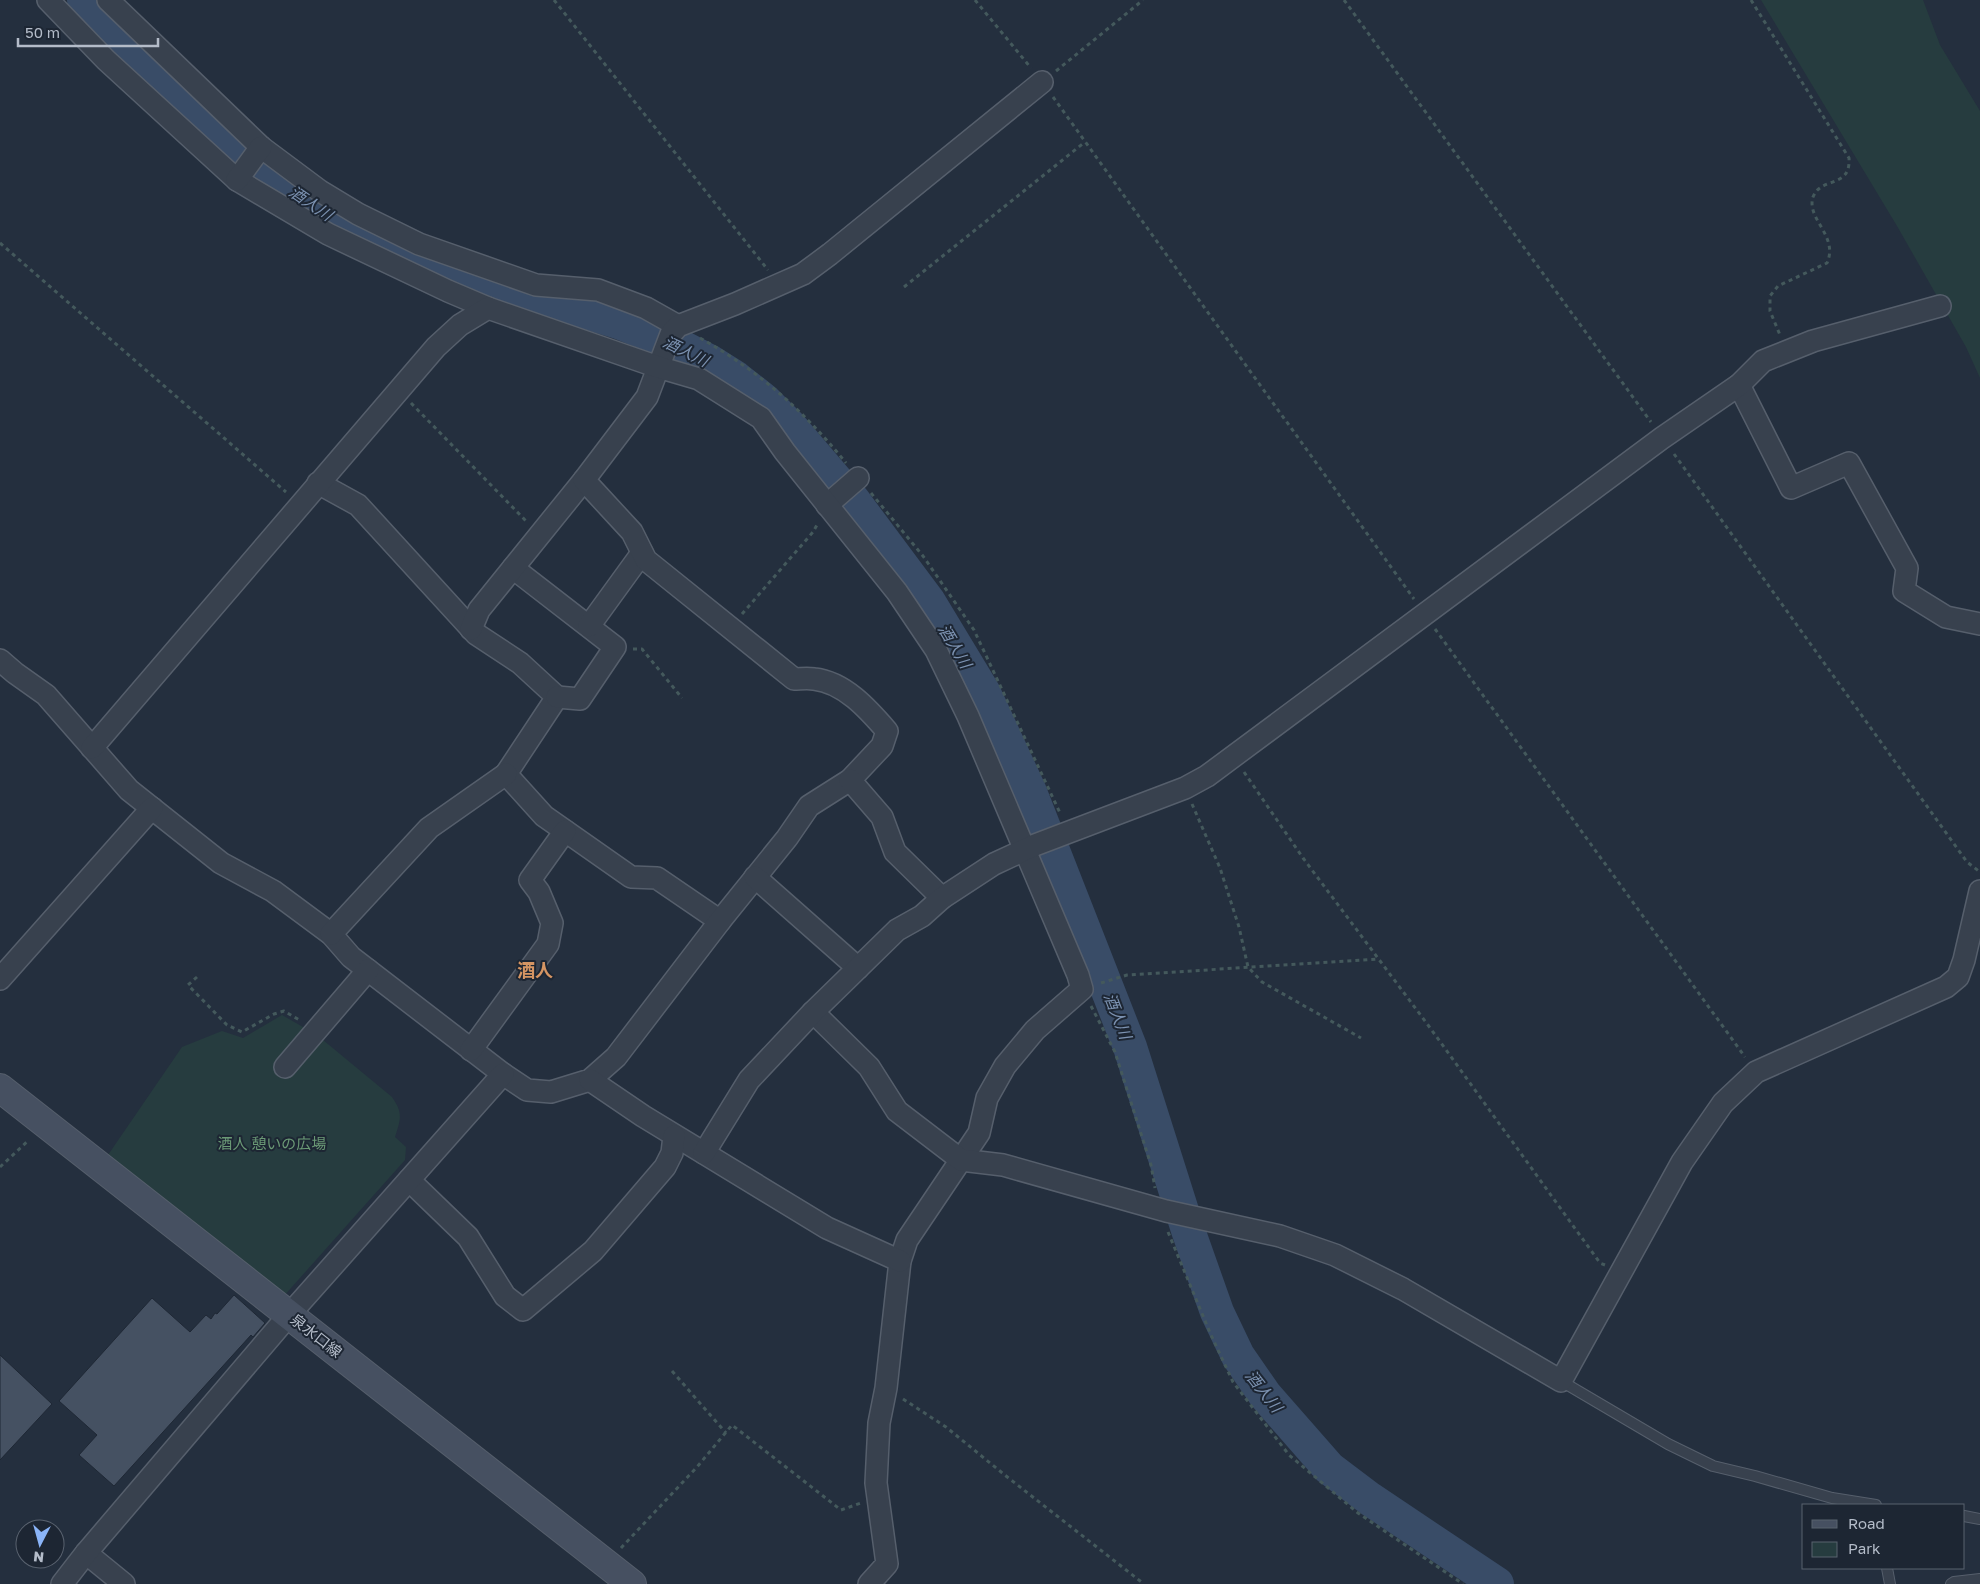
<svg xmlns="http://www.w3.org/2000/svg" width="1980" height="1584" viewBox="0 0 1980 1584" font-family="'Golos Text','Noto Sans JP',sans-serif">
<style>
.green{fill:#263c3f}
.lines{fill:none;stroke-linecap:round;stroke-linejoin:round}
.river{stroke:#394c67;stroke-width:34}
.building{fill:#455162;stroke:#1f2835}
.lane-casing{stroke:#565f6c;stroke-width:12}
.street-casing{stroke:#565f6c;stroke-width:24}
.secondary-casing{stroke:#565f6c;stroke-width:30}
.path{stroke:#44595c;stroke-width:3;stroke-dasharray:4 4;stroke-linecap:butt}
.lane{stroke:#38414e;stroke-width:10}
.street{stroke:#38414e;stroke-width:21}
.secondary{stroke:#465061;stroke-width:28}
.labels{text-anchor:middle;stroke-width:4;stroke-linejoin:round;paint-order:stroke}
.park-label{font-size:15px;fill:#6b9a76;stroke:#1d2633}
.street-label{font-size:15px;fill:#b4bcc9;stroke:#1d2633}
.water-label{font-size:16px;font-style:italic;fill:#7c92b1;stroke:#1d2633}
.quarter-label{font-size:18px;font-weight:bold;fill:#d59563;stroke:#1d2633}
</style>
<rect width="100%" height="100%" fill="#242f3e"/>
<g class="green">
<polygon points="1761,0 1923,0 1940,45 1980,111 1980,378 1966,347 1897,226"/>
<path d="M282 1015 317 1035 392 1097C403 1113 401 1118 395 1137L406 1147 405 1160 283 1297 108 1155 182 1047 222 1031 243 1038Z"/>
</g>
<g class="lines">
<polyline class="river" points="84,0 217,129 290,190 337,220 387,247 484,281 618,322 684,348 709,361 736,378 764,400 790,426 853,500 929,602 984,693 1030,792 1130,1047 1188,1230 1217,1312 1238,1356 1265,1395 1329,1468 1370,1499 1497,1584"/>
</g>
<g class="building">
<polygon points="234,1295 265,1323 253,1337 251,1335 114,1486 79,1455 97,1435 59,1401 152,1298 190,1332 206,1315 211,1319 215,1313 217,1314"/>
<polygon points="0,1355 52,1404 0,1460"/>
</g>
<g class="lines">
<g class="lane-casing">
<g id="lane">
<polyline points="1561,1381 1668,1444 1713,1466 1755,1476 1832,1498 1876,1505"/>
<polyline points="1964,1516 1980,1519"/>
<polyline points="1887,1568 1890,1584"/>
<polyline points="1951,1584 1954,1582 1980,1579"/>
</g>
</g>
<g class="street-casing">
<g id="street">
<polyline points="48,0 106,60 237,180 328,234 448,291 488,308"/>
<polyline points="108,0 261,147 320,191 358,214 419,244 536,285 598,290 646,308 678,326"/>
<polyline points="237,180 261,147"/>
<polyline points="1739,385 1791,488 1849,463 1907,568 1904,591 1946,617 1980,624"/>
<polyline points="318,483 358,505 476,634 520,663 557,697 506,774 544,816 631,877 657,878 720,921"/>
<polyline points="827,505 858,478"/>
<polyline points="513,568 615,647 580,699 557,697"/>
<polyline points="589,626 642,553"/>
<polyline points="471,629 479,610 584,480"/>
<path d="M0 660 15 673 46 695 129 790 221 863 273 891 331 934 351 957 503 1074 527 1090 551 1092 590 1080 616 1057 720 921 787 838 809 806 850 780 882 746 887 731C868 709 844 682 814 679 807 678 800 679 794 679L646 560 632 532 584 480 647 397 671 334 678 326 735 304 803 274 830 254 1042 82"/>
<polyline points="92,748 436,347 460,325 488,308 658,367 699,379 761,418 785,452 897,592 936,650 968,716 1078,975 1082,989 1035,1030 1005,1066 987,1098 979,1133 907,1240 900,1261 886,1388 879,1423 876,1483 887,1564 869,1584"/>
<polyline points="850,780 882,817 895,852 942,898"/>
<polyline points="755,877 858,968"/>
<polyline points="331,934 429,828 506,774"/>
<polyline points="0,979 152,808"/>
<polyline points="813,1012 869,1067 897,1111 961,1160 1003,1165 1166,1211 1280,1236 1335,1255 1403,1289 1561,1381 1682,1162 1723,1103 1756,1072 1946,987 1958,977 1964,960 1980,891"/>
<polyline points="471,1050 548,944 552,923 539,892 530,880 565,831"/>
<polyline points="285,1067 368,970"/>
<polyline points="590,1080 643,1116 827,1228 900,1261"/>
<polyline points="704,1153 749,1080 813,1012 897,930 922,916 942,898 994,864 1035,845 1185,788 1207,776 1662,438 1739,385 1763,361 1813,341 1940,306"/>
<polyline points="409,1180 468,1237 505,1296 523,1310 593,1251 665,1167 672,1153 674,1136"/>
<polyline points="86,1553 124,1584"/>
<polyline points="62,1584 86,1553 289,1315 503,1074"/>
</g>
</g>
<g class="secondary-casing">
<polyline id="secondary" points="0,1088 632,1584"/>
</g>
<g class="path">
<polyline points="554,0 768,270"/>
<polyline points="975,0 1031,68"/>
<polyline points="1344,0 1651,422"/>
<path d="M1751 0 1849 158C1851 189 1821 176 1813 197 1806 219 1839 236 1827 263L1778 286 1770 296V311L1780 335"/>
<polyline points="1056,71 1143,0"/>
<polyline points="1053,97 1414,599"/>
<polyline points="0,243 286,492"/>
<polyline points="904,287 1085,142"/>
<path d="M700 338C759 371 804 411 846 463"/>
<polyline points="411,403 527,522"/>
<polyline points="1674,454 1967,862 1980,872"/>
<polyline points="871,493 923,556 974,630 1061,815"/>
<polyline points="742,614 813,532 818,523"/>
<polyline points="1435,629 1745,1057"/>
<polyline points="633,649 642,649 682,698"/>
<polyline points="1244,772 1303,858 1428,1025 1600,1263 1605,1265"/>
<polyline points="1192,804 1220,868 1239,927 1248,967 1262,982 1361,1038"/>
<polyline points="197,977 188,985 227,1025 242,1032 274,1014 284,1011 301,1021"/>
<polyline points="1101,983 1127,975 1379,959"/>
<polyline points="1091,1006 1115,1052 1151,1165 1155,1188"/>
<polyline points="0,1167 29,1140"/>
<polyline points="1168,1232 1211,1335 1233,1382 1289,1455 1358,1513 1463,1584"/>
<polyline points="672,1371 726,1433"/>
<polyline points="903,1399 946,1427 1006,1476 1144,1584"/>
<polyline points="621,1548 697,1467 732,1425 841,1510 861,1503"/>
</g>
<use href="#lane" class="lane"/>
<use href="#street" class="street"/>
<use href="#secondary" class="secondary"/>
</g>
<g class="labels">
<g class="park-label">
<text x="272" y="1149">酒人 憩いの広場</text>
</g>
<g class="street-label">
<text transform="translate(316 1336) rotate(38)" y="5">泉水口線</text>
</g>
<g class="water-label">
<text transform="translate(311 203) rotate(34)" y="6">酒人川</text>
<text transform="translate(686 351) rotate(26)" y="6">酒人川</text>
<text transform="translate(955 646) rotate(59)" y="6">酒人川</text>
<text transform="translate(1118 1016) rotate(69)" y="6">酒人川</text>
<text transform="translate(1264 1391) rotate(52)" y="6">酒人川</text>
</g>
<g class="quarter-label">
<text x="535" y="977">酒人</text>
</g>
</g>
<rect x="1802" y="1504" width="162" height="65" fill="#1d2633" stroke="#59626f"/>
<rect x="1812" y="1520" width="25" height="8" fill="#465061" stroke="#59626f"/>
<text x="1848" y="1529" font-size="15" fill="#b4bcc9">Road</text>
<rect x="1812" y="1542" width="25" height="15" fill="#263c3f" stroke="#59626f"/>
<text x="1848" y="1554" font-size="15" fill="#b4bcc9">Park</text>
<g transform="translate(40 1544) rotate(186)"><circle r="24" fill="#1d2633" stroke="#59626f"/>
<path d="M0-4L9 19L0 12L-9 19Z" fill="#8ab4f8"/>
<text y="-8" font-size="14" font-weight="bold" text-anchor="middle" fill="#b4bcc9">N</text>
</g>
<path d="M18 38v8h140v-8" fill="none" stroke="#b4bcc9" stroke-width="2.5"/>
<text x="25" y="38" font-size="15" fill="#b4bcc9" stroke="#1d2633" stroke-width="4" paint-order="stroke">50 m</text>
</svg>
